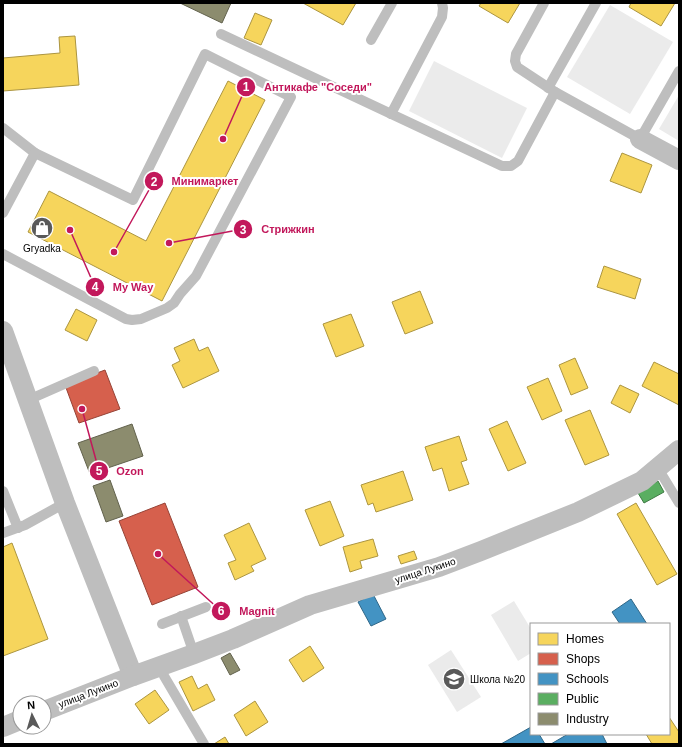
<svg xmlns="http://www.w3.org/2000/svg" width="682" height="747" viewBox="0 0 682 747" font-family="Arial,sans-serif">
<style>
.green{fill:#ebebeb}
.homes{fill:#f6d55c;stroke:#ac9540}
.shops{fill:#d6604d;stroke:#964336}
.schools{fill:#4393c3;stroke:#2f6788}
.public{fill:#5aae61;stroke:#3f7a44}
.industry{fill:#8c8c6e;stroke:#62624d}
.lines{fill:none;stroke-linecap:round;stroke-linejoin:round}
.service{stroke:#bebebe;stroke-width:10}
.minor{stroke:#bebebe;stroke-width:20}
.labels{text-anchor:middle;stroke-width:4;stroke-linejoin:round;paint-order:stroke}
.poi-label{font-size:10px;fill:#000;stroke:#fff}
.street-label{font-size:10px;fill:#000;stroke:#fff}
.leader{fill:none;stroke:#c2185b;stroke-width:1.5}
.callout-dot{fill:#c2185b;stroke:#fff;stroke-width:1.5}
.mark-label{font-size:12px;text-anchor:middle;font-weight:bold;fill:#fff}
.callout-label{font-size:11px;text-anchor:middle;font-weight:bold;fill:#c2185b;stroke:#fff;stroke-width:4;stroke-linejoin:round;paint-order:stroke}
</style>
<rect width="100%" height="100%" fill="#fff"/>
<g class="green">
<polygon points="610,5 673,42 630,114 567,77"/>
<polygon points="434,61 527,108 502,158 409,111"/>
<polygon points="679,95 679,141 659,129"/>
<polygon points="514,601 531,629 531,653 518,661 491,615"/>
<polygon points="451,650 481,697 457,712 428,665"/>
</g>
<g class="homes">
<polygon points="303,3 356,3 343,25"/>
<polygon points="481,3 520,3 508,23 479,6"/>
<polygon points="631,3 675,3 661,26 629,7"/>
<polygon points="255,13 272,20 261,45 244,38"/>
<polygon points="75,36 79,85 3,91 3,58 60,53 59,37"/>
<polygon points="228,81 265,100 162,301 28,232 49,191 146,241"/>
<polygon points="622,153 652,165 641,193 610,181"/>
<polygon points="604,266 641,279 635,299 597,287"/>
<polygon points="420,291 433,323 405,334 392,302"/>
<polygon points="76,309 97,320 87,341 65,330"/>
<polygon points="351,314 364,346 336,357 323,324"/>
<polygon points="194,339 199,351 208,347 219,371 183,388 172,365 180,361 174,348"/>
<polygon points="575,358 588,388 571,395 559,365"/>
<polygon points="654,362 679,374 679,405 642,386"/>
<polygon points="548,378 562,411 542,420 527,387"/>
<polygon points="620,385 639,394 630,413 611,403"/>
<polygon points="590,410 609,455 585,465 565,420"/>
<polygon points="507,421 526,463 508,471 489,429"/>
<polygon points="459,436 467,460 461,462 469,484 449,491 442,468 433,471 425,447"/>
<polygon points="403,471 413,500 376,512 373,503 368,505 361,485"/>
<polygon points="330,501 344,536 320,546 305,510"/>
<polygon points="636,503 677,574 657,585 617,514"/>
<polygon points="249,523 266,559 251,566 254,571 235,580 228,563 236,560 224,535"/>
<polygon points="373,539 378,556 360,561 362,568 350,572 343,547"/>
<polygon points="12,543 48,639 3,656 3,547"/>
<polygon points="414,551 417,559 401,564 398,556"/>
<polygon points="310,646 324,668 303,682 289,660"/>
<polygon points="192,676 198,689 207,684 215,700 193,711 179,682"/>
<polygon points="155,690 169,710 149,724 135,704"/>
<polygon points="255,701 268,722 246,736 234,715"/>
<polygon points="669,717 679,732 679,743 678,744 652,744 646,734 669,734"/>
<polygon points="225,737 229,744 214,744"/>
</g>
<g class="shops">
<polygon points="105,370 120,409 79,423 65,385"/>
<polygon points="165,503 198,587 152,605 119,521"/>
</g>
<g class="schools">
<polygon points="373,594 386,619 371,626 358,602"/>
<polygon points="631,599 647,624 620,624 612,612"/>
<polygon points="531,727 531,734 539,734 545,744 501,744"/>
<polygon points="568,734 602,734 607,744 551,744"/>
</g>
<polygon class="public" points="658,481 664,492 644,503 638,493"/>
<g class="industry">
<polygon points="180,3 231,3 222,23"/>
<polygon points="132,424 143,456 90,474 78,443"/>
<polygon points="110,480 123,516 106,522 93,486"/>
<polygon points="230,653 240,670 230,675 221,658"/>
</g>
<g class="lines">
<g class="service">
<polyline points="544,3 516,54 515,61 517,67 555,92"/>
<polyline points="221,34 502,166 511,166 518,161 555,92 640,139 679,71"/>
<polyline points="371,40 392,3"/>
<polyline points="548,88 596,3"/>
<polyline points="391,114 442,17 443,8 442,3"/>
<polyline points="3,128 35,153 133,200 205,54 291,97 196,276 180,294 174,303 167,308 141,319 132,320 126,319 3,254"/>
<polyline points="3,213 35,153"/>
<polyline points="28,400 94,371"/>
<polyline points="657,468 662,475 679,503"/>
<polyline points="3,491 18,528"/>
<polyline points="3,533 25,525 65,503"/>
<polyline points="181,616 194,654"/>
<polyline points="162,624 206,607"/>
<polyline points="160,666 164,676 204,744"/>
</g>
<g class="minor">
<polyline points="640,139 679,160"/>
<polyline points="3,331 65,503 133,676"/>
<polyline points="44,711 133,676 194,654 233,639 310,605 439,567 481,551 578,512 642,481 679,450"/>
<polyline points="3,727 20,720"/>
</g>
</g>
<defs>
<g id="shop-disc" transform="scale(1.15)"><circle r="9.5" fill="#595959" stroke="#fff"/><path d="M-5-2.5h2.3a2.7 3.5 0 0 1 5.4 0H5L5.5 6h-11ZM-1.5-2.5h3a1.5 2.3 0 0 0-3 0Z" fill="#fff"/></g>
<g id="school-disc" transform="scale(1.15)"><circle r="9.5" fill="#595959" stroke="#fff"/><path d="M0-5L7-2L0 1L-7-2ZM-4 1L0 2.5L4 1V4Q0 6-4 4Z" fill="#fff"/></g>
</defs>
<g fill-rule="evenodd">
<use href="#shop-disc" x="42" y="228"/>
<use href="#school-disc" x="454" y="679"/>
</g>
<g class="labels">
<g class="poi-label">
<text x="42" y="252">Gryadka</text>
<text x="470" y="683" text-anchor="start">Школа №20</text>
</g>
<g class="street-label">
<text transform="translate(425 570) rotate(-18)" y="4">улица Лукино</text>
<text transform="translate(88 693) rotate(-21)" y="4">улица Лукино</text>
</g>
</g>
<path class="leader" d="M223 139L246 87M114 252L154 181M169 243L243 229M70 230L95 287M82 409L99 471M158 554L221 611"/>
<g class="callout-dot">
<circle cx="223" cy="139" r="4"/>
<circle cx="114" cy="252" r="4"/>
<circle cx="169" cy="243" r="4"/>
<circle cx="70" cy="230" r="4"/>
<circle cx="82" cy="409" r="4"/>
<circle cx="158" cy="554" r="4"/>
<circle cx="246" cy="87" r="10"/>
<circle cx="154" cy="181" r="10"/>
<circle cx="243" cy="229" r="10"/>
<circle cx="95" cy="287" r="10"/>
<circle cx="99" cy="471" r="10"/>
<circle cx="221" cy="611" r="10"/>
</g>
<g class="mark-label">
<text x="246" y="91">1</text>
<text x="154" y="186">2</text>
<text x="243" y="234">3</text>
<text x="95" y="291">4</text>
<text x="99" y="475">5</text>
<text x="221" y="615">6</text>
</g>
<g class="callout-label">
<text x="318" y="91">Антикафе "Соседи"</text>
<text x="205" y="185">Минимаркет</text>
<text x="288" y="233">Стрижкин</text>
<text x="133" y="291">My Way</text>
<text x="130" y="475">Ozon</text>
<text x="257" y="615">Magnit</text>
</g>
<rect width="682" height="747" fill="none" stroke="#000000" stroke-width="8"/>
<rect x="530" y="623" width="140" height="112" fill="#ffffff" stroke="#999999"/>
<rect x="538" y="633" width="20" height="12" fill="#f6d55c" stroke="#999999"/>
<text x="566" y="643" font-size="12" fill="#000000">Homes</text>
<rect x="538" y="653" width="20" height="12" fill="#d6604d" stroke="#999999"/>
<text x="566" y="663" font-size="12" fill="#000000">Shops</text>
<rect x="538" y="673" width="20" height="12" fill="#4393c3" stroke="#999999"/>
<text x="566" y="683" font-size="12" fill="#000000">Schools</text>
<rect x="538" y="693" width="20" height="12" fill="#5aae61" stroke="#999999"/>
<text x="566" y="703" font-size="12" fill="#000000">Public</text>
<rect x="538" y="713" width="20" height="12" fill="#8c8c6e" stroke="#999999"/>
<text x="566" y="723" font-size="12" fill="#000000">Industry</text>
<g transform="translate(32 715) rotate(355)"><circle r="19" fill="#ffffff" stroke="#999999"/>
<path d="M0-3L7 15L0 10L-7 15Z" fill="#595959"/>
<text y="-6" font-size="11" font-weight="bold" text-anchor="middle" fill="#000000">N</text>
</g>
</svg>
